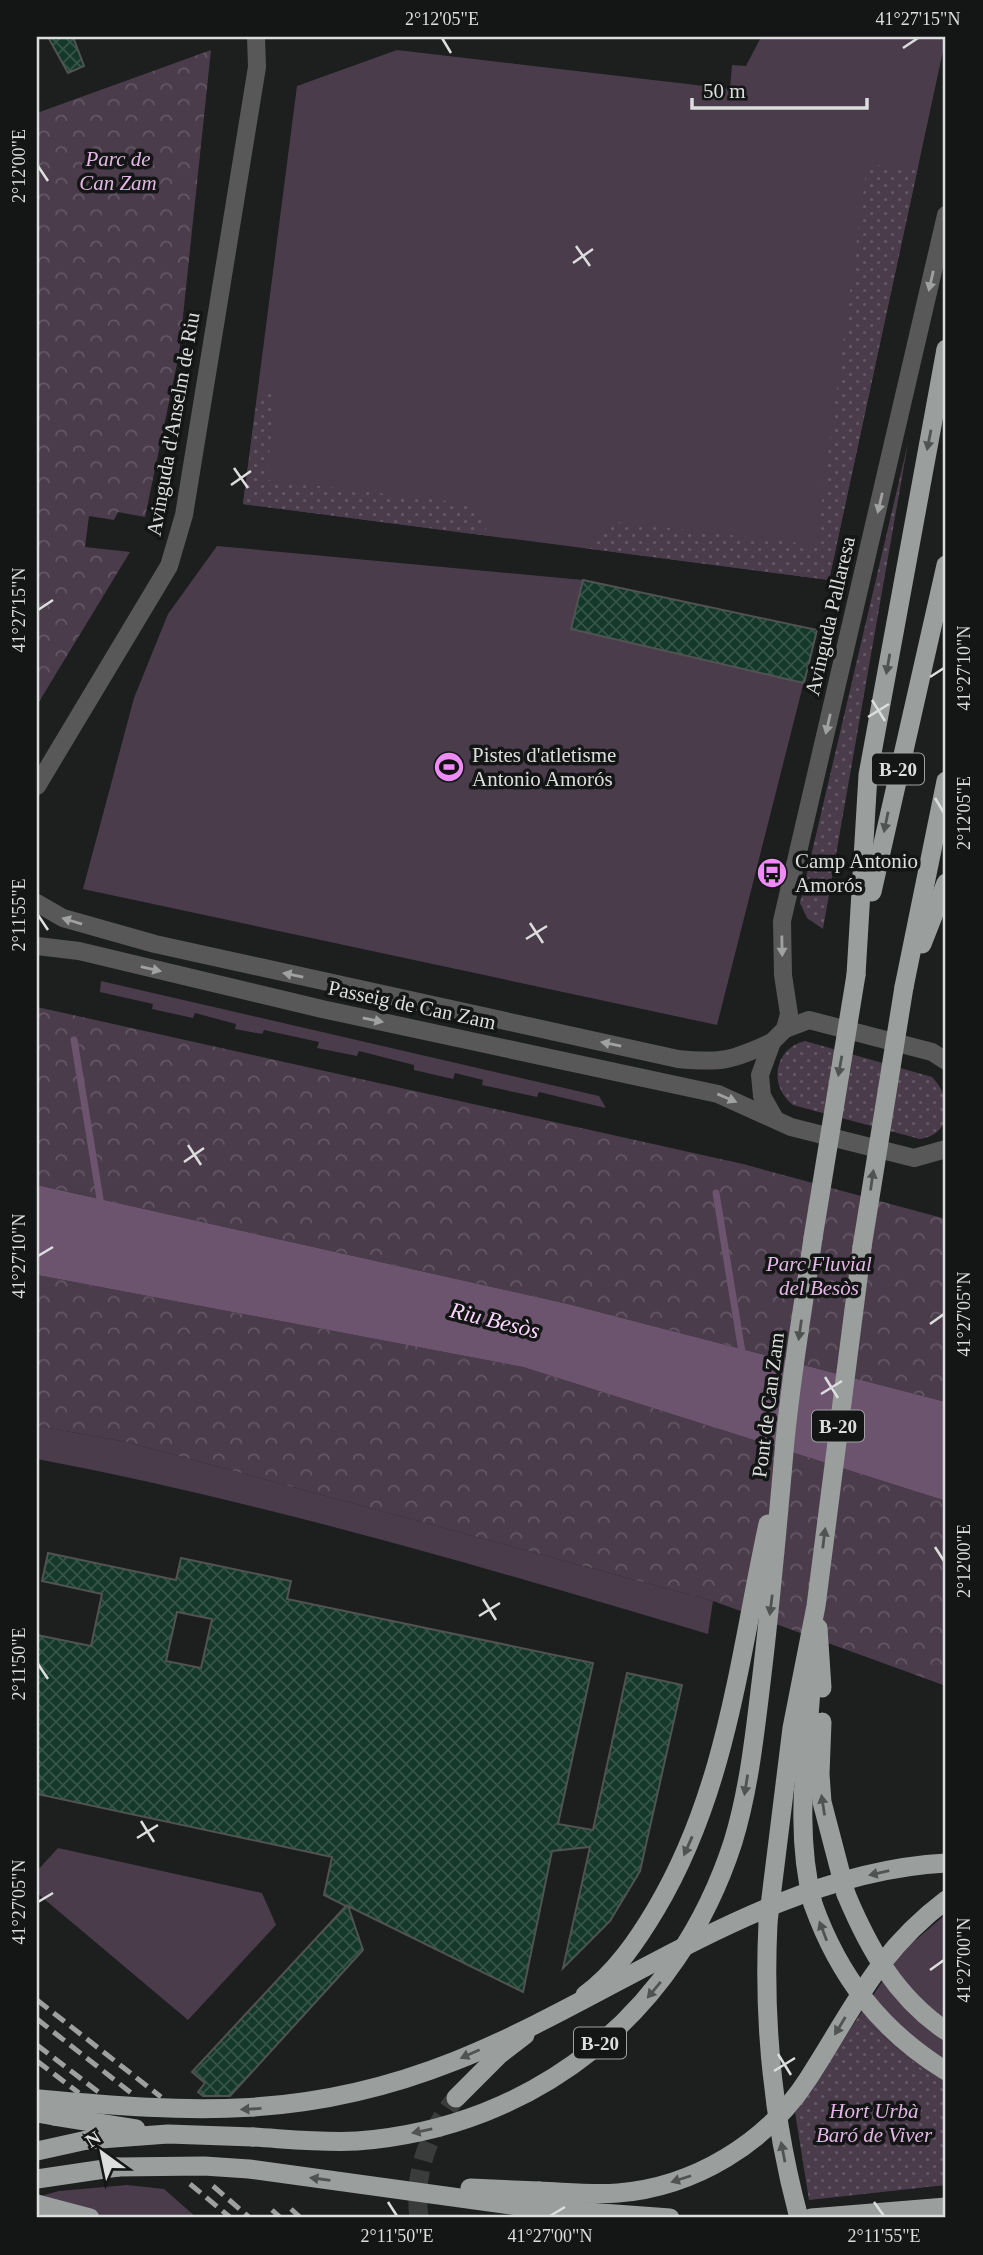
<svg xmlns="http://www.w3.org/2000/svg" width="983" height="2255" viewBox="0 0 983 2255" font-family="Georgia,serif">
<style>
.grass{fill:#4b3c4c}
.park{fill:url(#park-crowns)}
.garden{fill:url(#garden-dots)}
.water{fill:#6c546e}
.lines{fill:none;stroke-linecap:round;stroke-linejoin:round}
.stream{stroke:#6c546e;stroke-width:7}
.building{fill:url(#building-cross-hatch);stroke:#505351;stroke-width:2;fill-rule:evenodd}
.trunk-tunnel{stroke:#393c3b;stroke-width:19;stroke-dasharray:19 10;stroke-linecap:butt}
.minor{stroke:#575857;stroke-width:18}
.trunk{stroke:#9a9e9c;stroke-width:19}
.rail{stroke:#9ea09f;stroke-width:5;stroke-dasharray:14 7;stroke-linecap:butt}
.trunk-bridge{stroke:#9a9e9c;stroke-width:19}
.oneway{fill:#a0a2a1}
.oneway2{fill:#505352}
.ticks{fill:none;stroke:#dcdedd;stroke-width:2.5}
.labels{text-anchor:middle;stroke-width:7;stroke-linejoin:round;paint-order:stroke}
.shield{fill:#131615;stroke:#a0a2a1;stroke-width:2}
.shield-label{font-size:19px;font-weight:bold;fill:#dcdedd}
.park-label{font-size:21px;font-style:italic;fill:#e3b6e5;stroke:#131615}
.street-label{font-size:21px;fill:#dcdedd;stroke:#131615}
.poi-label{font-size:21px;fill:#dcdedd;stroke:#131615;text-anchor:start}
.water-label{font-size:23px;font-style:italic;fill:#f9d4fb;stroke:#131615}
.neatline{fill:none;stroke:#dcdedd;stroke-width:2.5}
.ticks-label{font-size:18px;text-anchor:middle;fill:#dcdedd}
</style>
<defs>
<pattern id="park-crowns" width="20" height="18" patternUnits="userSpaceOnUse" patternTransform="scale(1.75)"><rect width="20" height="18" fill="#4b3c4c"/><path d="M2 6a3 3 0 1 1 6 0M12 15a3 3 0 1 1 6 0" fill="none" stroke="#645865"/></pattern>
<pattern id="garden-dots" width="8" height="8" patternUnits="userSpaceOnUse" patternTransform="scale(1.75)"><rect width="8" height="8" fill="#4b3c4c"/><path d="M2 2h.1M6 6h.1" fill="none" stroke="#645865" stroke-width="1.8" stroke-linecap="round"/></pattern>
<pattern id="building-cross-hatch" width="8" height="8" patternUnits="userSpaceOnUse" patternTransform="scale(1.75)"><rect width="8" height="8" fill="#14392a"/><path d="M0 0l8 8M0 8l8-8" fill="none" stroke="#365548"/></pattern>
</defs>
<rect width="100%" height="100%" fill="#1c1f1e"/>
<g class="grass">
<polygon points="761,37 946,37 829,580 243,504 297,86 397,50 730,89 732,65 746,66"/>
<polygon points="217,546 583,580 817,630 717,1025 83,889 134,698 168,614"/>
<polygon points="101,981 599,1096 606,1108 539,1092 537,1097 482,1085 483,1080 455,1073 453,1079 414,1070 414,1065 359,1051 357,1056 317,1048 319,1042 264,1030 262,1034 235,1029 236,1024 195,1013 193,1018 152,1009 153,1004 100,992"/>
<path d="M37 1426 127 1442 713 1601 708 1634C487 1568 264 1502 37 1459Z"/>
<polygon points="58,1848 262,1893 276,1925 188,2020 37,1893 37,1871"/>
<polygon points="946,1914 946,2089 859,2016 903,1951"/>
<polygon points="127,2185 164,2189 197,2218 37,2218 37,2197 59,2191"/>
</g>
<g class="park">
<polygon points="211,50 179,354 145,517 118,512 114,520 89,516 85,547 130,552 37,705 37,113"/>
<polygon points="37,1007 743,1164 946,1219 946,1402 568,1304 37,1185"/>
<polygon points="37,1275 523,1367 946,1501 946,1686 713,1601 127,1442 37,1426"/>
</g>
<g class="garden">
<polygon points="867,165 918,167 829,580 584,548 618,522 816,545"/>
<polygon points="275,389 267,480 472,504 490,536 243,504 258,391"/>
<polygon points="908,443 823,929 807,918 800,903"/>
<path d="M805 1041 932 1077C952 1097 954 1134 920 1139L793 1105C768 1086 774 1048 805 1041Z"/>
<polygon points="859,2016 946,2089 946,2185 809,2200 795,2112"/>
</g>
<polygon class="water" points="37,1185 568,1304 946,1402 946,1501 523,1367 37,1275"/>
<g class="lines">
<g class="stream">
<polyline points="74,1040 101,1205"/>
<polyline points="716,1193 743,1358"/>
</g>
</g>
<g class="building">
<polygon points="48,37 73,37 84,66 68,73"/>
<polygon points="583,580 817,630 804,683 571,629"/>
<path d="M48 1553 176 1580 181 1558 291 1581 287 1599 593 1663 558 1824 593 1830 627 1673 682 1685 640 1871 610 1921 563 1968 590 1847 552 1851 523 1992 348 1906 363 1950 230 2096H203L198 2092 205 2083 192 2072 346 1906 324 1895 332 1857 37 1794V1635L91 1646 102 1594 42 1581ZM177 1612 212 1619 201 1668 166 1661Z"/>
</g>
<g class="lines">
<path class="trunk-tunnel" d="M419 2218C413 2173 428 2133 456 2098"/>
<g class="minor">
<polyline points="37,786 169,566 184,515 257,67 256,37"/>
<path d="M37 903 63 918 155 944 678 1059C721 1063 732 1061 772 1042"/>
<polyline points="37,946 79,951 322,1009 718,1094 791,1127 914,1158 946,1149"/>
<polyline points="785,1029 789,1014 783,975 782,921 946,215"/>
<polyline points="775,1119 762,1096 760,1075 772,1042 785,1029 809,1020 932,1052 946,1061"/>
</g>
<g class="trunk">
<polyline points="872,892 946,565"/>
<polyline points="922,944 946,883"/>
<polyline points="856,975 868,775 946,349"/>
<polyline points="904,987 946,781"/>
<polyline points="818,1628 822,1688"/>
<path d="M812 1673C808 1754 793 1824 813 1904"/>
<polyline points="822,1722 820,1774 822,1802 846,1894"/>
<polyline points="768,1922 792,1728 816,1606 862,1247"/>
<path d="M585 1995C615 1973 637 1941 656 1909 727 1789 739 1658 768 1524"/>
<polyline points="456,2098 499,2055 525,2035"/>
<polyline points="37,2113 54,2116"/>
<path d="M253 2137C287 2139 323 2143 357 2141 538 2127 678 2012 733 1842 748 1793 754 1741 760 1691 770 1611 777 1532 784 1452 790 1380 803 1309 813 1238"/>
<polyline points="37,2151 87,2140"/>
<polyline points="37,2179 118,2167"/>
<path d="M539 2191C565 2192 592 2195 618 2193 694 2187 767 2143 808 2079 854 2008 876 1953 946 1900"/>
<polyline points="37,2204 90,2218"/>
<polyline points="533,2208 670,2218"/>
<polyline points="811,2218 946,2207"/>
</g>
<g class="rail">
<polyline points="37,2000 161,2097"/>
<polyline points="37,2019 135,2096"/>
<polyline points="37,2045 101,2094"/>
<polyline points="37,2061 79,2093"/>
<polyline points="190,2184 231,2218"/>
<polyline points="213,2186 250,2218"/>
<polyline points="291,2209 301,2218"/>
<polyline points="272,2210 281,2218"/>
</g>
<g class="trunk-bridge">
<polyline points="813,1238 856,975"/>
<polyline points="862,1247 904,987"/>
<path d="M846 1894C869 1949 896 1997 946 2031"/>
<path d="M813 1904C839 1977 881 2031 946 2071"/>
<path d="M768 1923C763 2023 773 2121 799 2218"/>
<path d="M39 2099C193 2113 307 2120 455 2061 614 1998 770 1872 946 1863"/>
<polyline points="54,2116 136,2129"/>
<polyline points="87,2140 168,2134 253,2137"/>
<polyline points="118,2167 204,2166 249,2169 533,2208"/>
<polyline points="470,2188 539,2191"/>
</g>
</g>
<defs><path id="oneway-solid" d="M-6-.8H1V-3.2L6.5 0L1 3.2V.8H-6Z" transform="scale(1.75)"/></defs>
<g class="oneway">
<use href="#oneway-solid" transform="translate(931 281) rotate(103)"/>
<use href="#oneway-solid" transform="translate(880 503) rotate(103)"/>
<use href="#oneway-solid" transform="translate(828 724) rotate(103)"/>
<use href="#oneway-solid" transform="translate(72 921) rotate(-163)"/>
<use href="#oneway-solid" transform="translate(782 946) rotate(89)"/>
<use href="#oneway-solid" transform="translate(151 969) rotate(13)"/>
<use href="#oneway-solid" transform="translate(293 975) rotate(-168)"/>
<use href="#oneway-solid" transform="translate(373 1020) rotate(12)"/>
<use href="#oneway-solid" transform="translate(611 1044) rotate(-168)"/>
<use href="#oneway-solid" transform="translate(727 1098) rotate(23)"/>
</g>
<g class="oneway2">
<use href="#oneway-solid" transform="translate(929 440) rotate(101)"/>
<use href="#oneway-solid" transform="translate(888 664) rotate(100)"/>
<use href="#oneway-solid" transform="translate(886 822) rotate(102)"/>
<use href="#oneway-solid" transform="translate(840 1066) rotate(100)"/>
<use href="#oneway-solid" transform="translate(872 1180) rotate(-82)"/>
<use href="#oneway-solid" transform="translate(800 1330) rotate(98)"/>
<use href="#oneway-solid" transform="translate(824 1538) rotate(-83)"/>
<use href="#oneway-solid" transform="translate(771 1605) rotate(97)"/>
<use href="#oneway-solid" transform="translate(746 1785) rotate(99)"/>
<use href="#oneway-solid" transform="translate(823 1805) rotate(-99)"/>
<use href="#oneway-solid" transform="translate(688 1846) rotate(114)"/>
<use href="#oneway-solid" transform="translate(879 1873) rotate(167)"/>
<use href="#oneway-solid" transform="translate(823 1931) rotate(-111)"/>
<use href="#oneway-solid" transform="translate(654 1990) rotate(130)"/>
<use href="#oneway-solid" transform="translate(840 2026) rotate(121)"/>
<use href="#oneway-solid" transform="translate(470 2054) rotate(156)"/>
<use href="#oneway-solid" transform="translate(251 2109) rotate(177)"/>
<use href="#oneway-solid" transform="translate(422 2131) rotate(168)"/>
<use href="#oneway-solid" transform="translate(783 2152) rotate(-101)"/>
<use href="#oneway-solid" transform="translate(320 2179) rotate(-172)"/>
<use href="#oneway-solid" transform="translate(681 2179) rotate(162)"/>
</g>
<path class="ticks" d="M442 38 451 53M903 48 918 38M38 166 48 181M576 246 590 266M573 263 593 249M234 468 248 488M231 485 251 471M38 610 53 600M930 677 944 668M872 700 885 721M868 717 889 704M935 798 944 813M38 915 48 930M530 923 543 943M526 939 547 926M188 1145 201 1165M184 1162 204 1148M38 1256 53 1247M930 1324 944 1314M825 1377 838 1398M821 1394 842 1381M935 1547 944 1561M483 1599 496 1620M479 1616 500 1603M38 1664 48 1679M141 1821 154 1842M137 1838 158 1825M38 1902 53 1893M930 1970 944 1960M778 2054 791 2075M774 2071 795 2058M388 2202 397 2216M874 2202 884 2216M550 2216 565 2207"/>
<defs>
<g id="stadium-disc" transform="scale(1.575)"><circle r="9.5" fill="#ef8bf7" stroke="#131615"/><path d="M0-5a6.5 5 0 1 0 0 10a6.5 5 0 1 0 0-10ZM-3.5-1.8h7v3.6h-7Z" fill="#111"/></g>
<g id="bus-disc" transform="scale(1.575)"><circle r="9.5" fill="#ef8bf7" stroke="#131615"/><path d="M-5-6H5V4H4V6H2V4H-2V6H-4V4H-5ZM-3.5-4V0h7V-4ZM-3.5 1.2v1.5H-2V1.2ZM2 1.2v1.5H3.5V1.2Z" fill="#111"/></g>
</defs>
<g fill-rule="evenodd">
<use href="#stadium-disc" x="449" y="767"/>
<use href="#bus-disc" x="772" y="873"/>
</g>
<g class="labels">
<g class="shield">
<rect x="872" y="753.5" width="52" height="31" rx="5"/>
<rect x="812" y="1410.5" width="52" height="31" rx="5"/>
<rect x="574" y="2027.5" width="52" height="31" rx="5"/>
</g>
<g class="shield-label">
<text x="898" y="776">B-20</text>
<text x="838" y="1433">B-20</text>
<text x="600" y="2050">B-20</text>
</g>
<g class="park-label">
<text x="118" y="166">Parc de<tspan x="118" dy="24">Can Zam</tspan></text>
<text x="819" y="1271">Parc Fluvial<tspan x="819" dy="24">del Besòs</tspan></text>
<text x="874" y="2118">Hort Urbà<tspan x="874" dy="24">Baró de Viver</tspan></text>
</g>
<g class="street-label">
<text transform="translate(173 424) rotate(-80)" y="7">Avinguda d'Anselm de Riu</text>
<text transform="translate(830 616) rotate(-77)" y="7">Avinguda Pallaresa</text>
<text transform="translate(412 1005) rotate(12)" y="7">Passeig de Can Zam</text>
<text transform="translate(768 1405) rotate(-83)" y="7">Pont de Can Zam</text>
</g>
<g class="poi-label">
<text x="472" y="762">Pistes d'atletisme<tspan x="472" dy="24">Antonio Amorós</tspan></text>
<text x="795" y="868">Camp Antonio<tspan x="795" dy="24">Amorós</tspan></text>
</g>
<g class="water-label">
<text transform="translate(495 1320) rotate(14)" y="8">Riu Besòs</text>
</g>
</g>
<rect width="983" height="2255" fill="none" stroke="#131615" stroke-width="77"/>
<g transform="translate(102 2153) rotate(327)" stroke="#131615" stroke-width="5" paint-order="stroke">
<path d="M0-5L12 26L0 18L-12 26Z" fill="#dcdedd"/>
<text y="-10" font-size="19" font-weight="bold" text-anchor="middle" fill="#dcdedd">N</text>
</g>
<path d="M692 98v10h175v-10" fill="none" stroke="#dcdedd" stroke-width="3.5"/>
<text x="703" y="98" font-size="21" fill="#dcdedd" stroke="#131615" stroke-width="5" paint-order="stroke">50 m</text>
<rect x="38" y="38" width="906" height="2178" class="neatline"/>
<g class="ticks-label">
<text x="442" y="25">2°12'05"E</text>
<text x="918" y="25">41°27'15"N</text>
<text transform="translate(19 166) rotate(-90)" y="6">2°12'00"E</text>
<text transform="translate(19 610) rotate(-90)" y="6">41°27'15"N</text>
<text transform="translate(964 668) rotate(-90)" y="6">41°27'10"N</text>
<text transform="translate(964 813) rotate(-90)" y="6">2°12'05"E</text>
<text transform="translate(19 915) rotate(-90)" y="6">2°11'55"E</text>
<text transform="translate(19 1256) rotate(-90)" y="6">41°27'10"N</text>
<text transform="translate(964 1314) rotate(-90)" y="6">41°27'05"N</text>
<text transform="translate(964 1561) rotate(-90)" y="6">2°12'00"E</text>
<text transform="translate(19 1664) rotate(-90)" y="6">2°11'50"E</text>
<text transform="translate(19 1902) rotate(-90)" y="6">41°27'05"N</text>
<text transform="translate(964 1960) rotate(-90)" y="6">41°27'00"N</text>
<text x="397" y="2242">2°11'50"E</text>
<text x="550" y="2242">41°27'00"N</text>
<text x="884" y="2242">2°11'55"E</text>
</g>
</svg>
